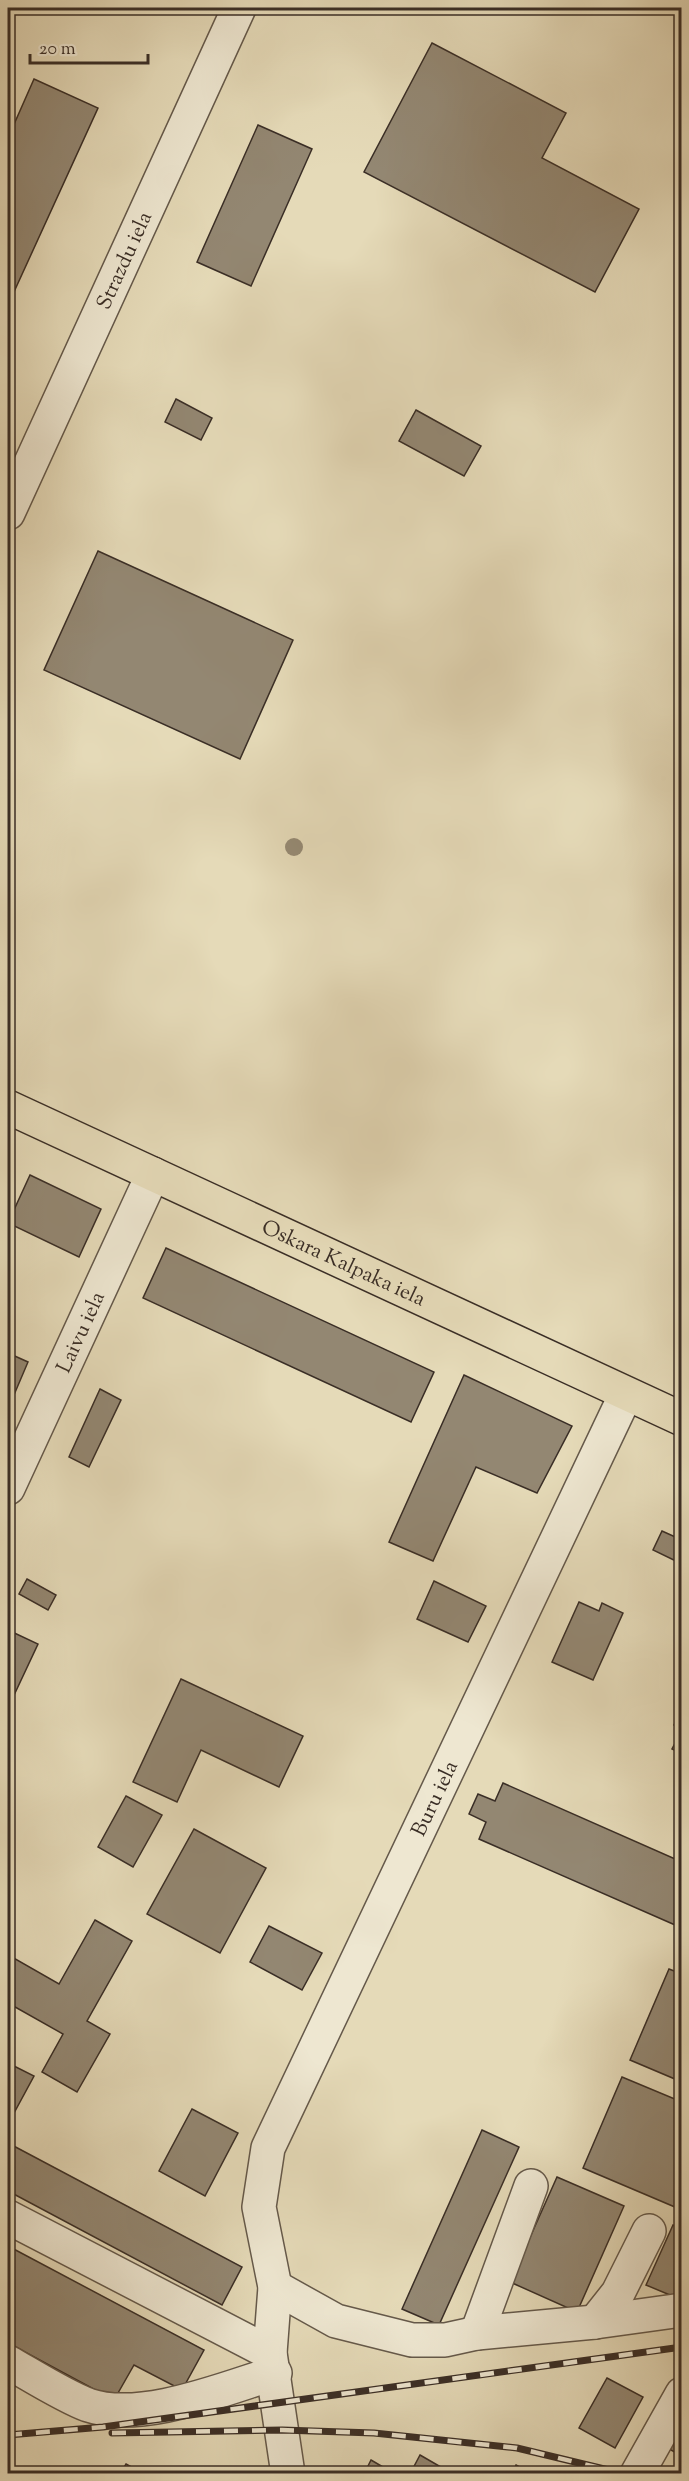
<svg xmlns="http://www.w3.org/2000/svg" width="689" height="2481" viewBox="0 0 689 2481" font-family="'Sorts Mill Goudy',serif">
<style>
.building{fill:#938772;stroke:#3a2e26;stroke-width:1.5}
.lines{fill:none;stroke-linecap:round;stroke-linejoin:round}
.minor-casing{stroke:#65594a;stroke-width:36}
.major-casing{stroke:#3a2e26;stroke-width:36}
.minor{stroke:#eee7d1;stroke-width:33}
.major{stroke:#e5dab8;stroke-width:33}
.rail-casing{stroke:#3a2e26;stroke-width:7}
.rail{stroke:#eee7d1;stroke-width:4.5;stroke-dasharray:14;stroke-linecap:butt}
.tree{fill:#968b75}
.labels{text-anchor:middle;stroke-width:5;stroke-linejoin:round;paint-order:stroke}
.street-label{font-size:21px;fill:#3a2e26;stroke:#eee7d1}
</style>
<rect width="100%" height="100%" fill="#e5dab8"/>
<filter id="stains"><feTurbulence type="fractalNoise" baseFrequency=".00333" numOctaves="4"/><feColorMatrix values="0 0 0 0 .2 0 0 0 0 .09 0 0 0 0 .02 0 0 0 .5 -.17"/></filter>
<radialGradient id="worn" r=".72"><stop offset=".6" stop-color="#630" stop-opacity="0"/><stop offset="1" stop-color="#630" stop-opacity=".3"/></radialGradient>
<g class="building">
<polygon points="432,43 566,113 542,158 639,209 595,292 364,172"/>
<polygon points="34,79 98,108 8,305 8,138"/>
<polygon points="258,125 312,149 251,286 197,262"/>
<polygon points="176,399 212,418 201,440 165,422"/>
<polygon points="416,410 481,446 464,476 399,441"/>
<polygon points="98,551 293,640 240,759 44,670"/>
<polygon points="30,1175 101,1209 79,1257 8,1223"/>
<polygon points="166,1248 434,1372 411,1422 143,1298"/>
<polygon points="8,1353 28,1362 8,1409"/>
<polygon points="464,1375 572,1426 537,1493 476,1467 433,1561 389,1542"/>
<polygon points="100,1389 121,1400 89,1467 69,1457"/>
<polygon points="662,1531 682,1540 682,1564 653,1550"/>
<polygon points="27,1579 56,1595 48,1610 19,1594"/>
<polygon points="434,1581 486,1606 468,1642 417,1619"/>
<polygon points="579,1602 599,1611 602,1603 623,1613 593,1680 552,1662"/>
<polygon points="8,1630 38,1644 8,1708"/>
<polygon points="181,1679 303,1736 279,1787 201,1750 177,1802 133,1782"/>
<polygon points="682,1710 682,1729 674,1725"/>
<polygon points="682,1730 682,1754 672,1749"/>
<polygon points="503,1783 682,1862 682,1928 479,1839 486,1822 469,1814 478,1794 495,1801"/>
<polygon points="126,1796 162,1815 133,1867 98,1847"/>
<polygon points="194,1829 266,1868 220,1953 147,1914"/>
<polygon points="95,1920 132,1941 87,2021 110,2034 77,2092 42,2072 63,2034 8,2003 8,1965 12,1957 59,1984"/>
<polygon points="269,1926 322,1953 302,1990 250,1962"/>
<polygon points="669,1969 682,1974 682,2082 630,2060"/>
<polygon points="8,2063 34,2076 14,2113 8,2110"/>
<polygon points="622,2077 682,2102 682,2210 583,2168"/>
<polygon points="192,2109 238,2133 205,2196 159,2171"/>
<polygon points="482,2130 519,2147 439,2325 402,2309"/>
<polygon points="8,2143 242,2267 222,2305 8,2191"/>
<polygon points="557,2177 624,2206 577,2312 510,2282"/>
<polygon points="673,2225 682,2229 682,2300 646,2285"/>
<polygon points="8,2246 204,2350 182,2390 134,2365 114,2400 8,2343"/>
<polygon points="607,2378 643,2397 615,2448 579,2428"/>
<polygon points="682,2426 682,2456 669,2449"/>
<polygon points="420,2455 453,2474 410,2474"/>
<polygon points="371,2460 395,2474 364,2474"/>
<polygon points="126,2464 144,2474 120,2474"/>
<polygon points="516,2465 532,2474 512,2474"/>
</g>
<g class="lines">
<g class="minor-casing">
<g id="minor">
<path id="s1" d="M8 513 239 8"/>
<path id="s2" d="M8 1488 153 1174"/>
<polyline points="8,2217 270,2353"/>
<polyline points="275,2287 336,2321 412,2340 445,2340 477,2333 595,2322 682,2310"/>
<polyline points="595,2322 618,2293 649,2231"/>
<polyline points="477,2333 531,2186"/>
<path d="M8 2362C31 2375 64 2396 88 2405 141 2423 223 2389 275 2373"/>
<path id="s3" d="M288 2474 270 2353 275 2287 259 2207 268 2148 626 1394"/>
<polyline points="637,2474 682,2394"/>
</g>
</g>
<g class="major-casing">
<g id="major">
<path id="s4" d="M8 1107 682 1419"/>
</g>
</g>
<use href="#minor" class="minor"/>
<use href="#major" class="major"/>
<g class="rail-casing">
<g id="rail">
<polyline points="112,2433 282,2430 374,2433 517,2448 625,2474"/>
<polyline points="8,2435 103,2427 682,2347"/>
</g>
</g>
<use href="#rail" class="rail"/>
</g>
<circle class="tree" cx="294" cy="847" r="9"/>
<g class="labels">
<g class="street-label">
<text dy="7" stroke="none"><textPath href="#s1" startOffset="278">Strazdu iela</textPath></text>
<text dy="7" stroke="none"><textPath href="#s4" startOffset="370">Oskara Kalpaka iela</textPath></text>
<text dy="7" stroke="none"><textPath href="#s2" startOffset="172">Laivu iela</textPath></text>
<text dy="7" stroke="none"><textPath href="#s3" startOffset="717">Buru iela</textPath></text>
</g>
</g>
<rect width="689" height="2481" fill="none" stroke="#e5dab8" stroke-width="30"/>
<rect x="9" y="9" width="671" height="2463" fill="none" stroke="#3a2e26" stroke-width="3"/>
<rect x="15" y="15" width="659" height="2451" fill="none" stroke="#3a2e26" stroke-width="1.5"/>
<path d="M30 54v9h118v-9" fill="none" stroke="#3a2e26" stroke-width="3"/>
<text x="39" y="54" font-size="18" fill="#3a2e26" stroke="#eee7d1" stroke-width="4.5" paint-order="stroke">20 m</text>
<rect width="100%" height="100%" filter="url(#stains)"/>
<rect width="100%" height="100%" fill="url(#worn)"/>
</svg>
